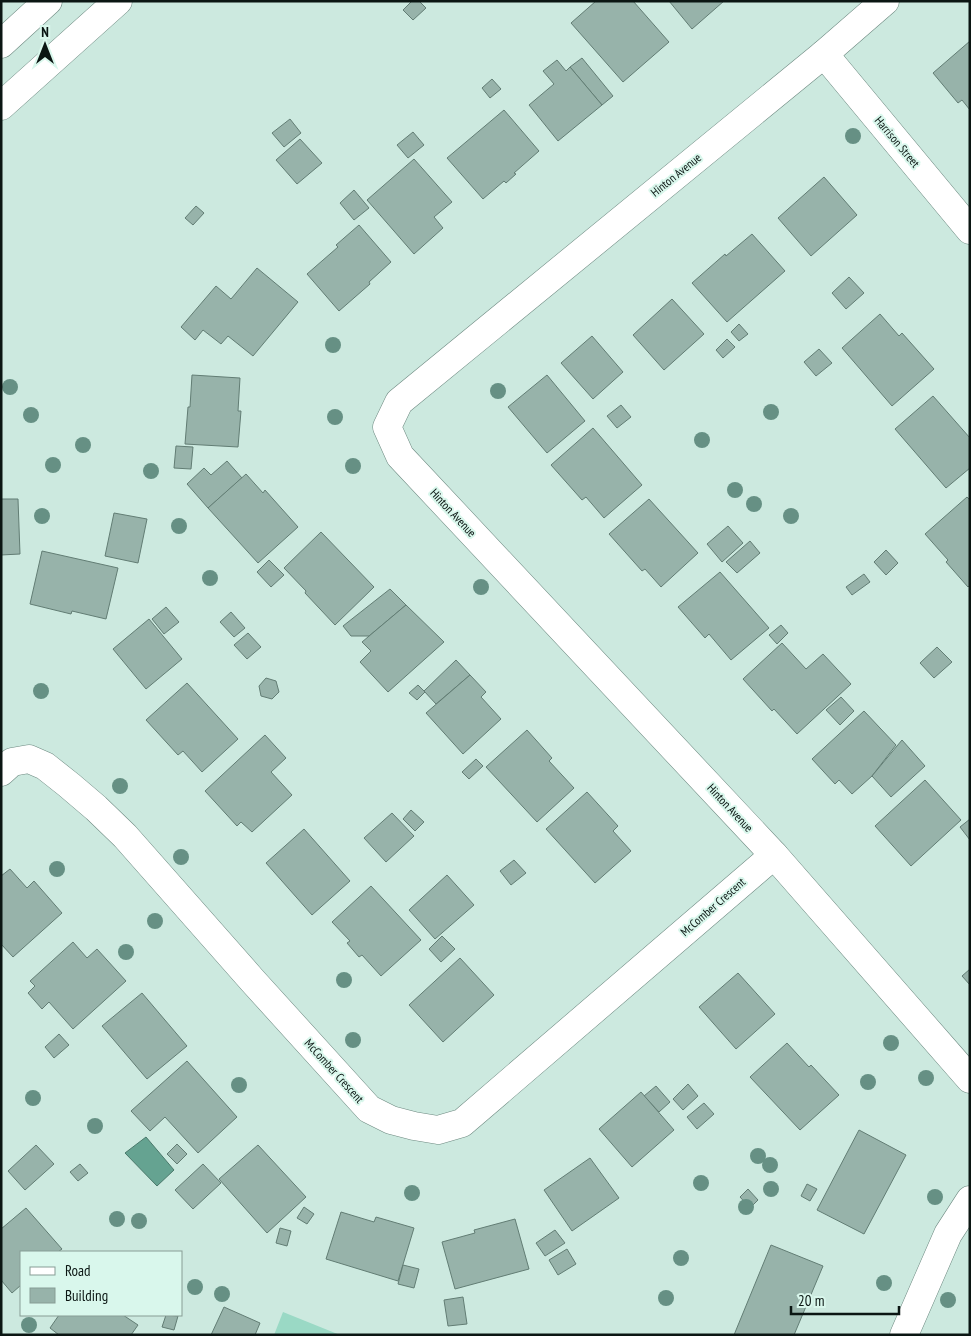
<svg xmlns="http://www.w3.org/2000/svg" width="971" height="1336" viewBox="0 0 971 1336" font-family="'PT Sans Narrow',sans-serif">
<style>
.green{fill:#9ad9c5}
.water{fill:#65a391;stroke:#4a796b}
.building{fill:#97b3aa;stroke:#627d74}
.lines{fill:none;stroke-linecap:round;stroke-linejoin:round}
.minor-casing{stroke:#6d8980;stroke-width:29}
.trunk-casing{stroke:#6d8980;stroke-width:29}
.minor{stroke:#fff;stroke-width:28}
.trunk{stroke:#fff;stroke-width:28}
.tree{fill:#669084}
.labels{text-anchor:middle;stroke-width:4;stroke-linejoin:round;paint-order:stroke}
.street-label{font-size:12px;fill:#0b1613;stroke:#d9f7ec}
</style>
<rect width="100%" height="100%" fill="#cce9df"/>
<polygon class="green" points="283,1312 340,1335 274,1335"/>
<polygon class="water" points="146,1137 174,1170 157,1186 125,1153"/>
<g class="building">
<polygon points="412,1 419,1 426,8 413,20 403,10"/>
<polygon points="596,1 633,1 669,42 623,82 571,23"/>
<polygon points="669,1 724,1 692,29"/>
<polygon points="970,41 970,110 962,100 958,103 933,73"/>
<polygon points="582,58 613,96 602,105 570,67"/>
<polygon points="557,60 566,71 570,67 602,105 558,141 529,105 554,84 543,71"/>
<polygon points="492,79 501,89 490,98 482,88"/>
<polygon points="504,110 539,151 514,173 516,174 506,183 504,181 483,199 447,158"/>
<polygon points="290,119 301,133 284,147 272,133"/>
<polygon points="413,132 424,145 408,158 397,145"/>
<polygon points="300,139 322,163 297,184 276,160"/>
<polygon points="414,159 452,202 434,217 443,228 414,254 367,200"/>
<polygon points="824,177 857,215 811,256 778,218"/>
<polygon points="354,190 369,208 354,220 340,203"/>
<polygon points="196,206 204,213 193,225 185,218"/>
<polygon points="359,225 391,262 369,282 370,284 339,311 307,274 338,247 336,245"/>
<polygon points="752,234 785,271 727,322 692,283 725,254 726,256"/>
<polygon points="257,268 298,302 253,356 228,336 221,344 203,330 195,340 181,327 216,286 231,299"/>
<polygon points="849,277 864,293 846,309 832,293"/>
<polygon points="672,299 704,334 664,370 633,335"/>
<polygon points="880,314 899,336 902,333 934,369 892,406 842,348"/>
<polygon points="739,324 748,334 739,341 731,332"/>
<polygon points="592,336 623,372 593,399 561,363"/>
<polygon points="727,339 735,347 723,358 716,350"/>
<polygon points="819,349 832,363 816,376 804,362"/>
<polygon points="192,375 240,378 238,411 241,411 238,447 185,444 188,407 190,407"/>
<polygon points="547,375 585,421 547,453 508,407"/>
<polygon points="933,396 970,438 970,468 946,488 895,429"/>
<polygon points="621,405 631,417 617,428 607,416"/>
<polygon points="593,428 642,485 604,518 586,497 582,500 551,465"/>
<polygon points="176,446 193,447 191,469 174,468"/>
<polygon points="227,461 242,478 208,508 187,484 204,468 211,475"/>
<polygon points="246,474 263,493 265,490 298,527 258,563 208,508"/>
<polygon points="967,497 970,500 970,585 968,587 946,562 948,560 925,534"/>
<polygon points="1,499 18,499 20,554 1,555"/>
<polygon points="649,499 698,553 661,587 645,569 642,571 609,534"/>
<polygon points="114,513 147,519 138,563 105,556"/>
<polygon points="728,526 743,543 722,562 707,544"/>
<polygon points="321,532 374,587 335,625 305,593 306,591 284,568"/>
<polygon points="750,541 760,553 737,573 726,562"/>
<polygon points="886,550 898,563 886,575 874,562"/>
<polygon points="42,551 118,568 106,619 72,611 71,614 30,604"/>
<polygon points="269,560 284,575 271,587 257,572"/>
<polygon points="720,572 769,628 731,660 709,634 705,638 678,607"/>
<polygon points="864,574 870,582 852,595 846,587"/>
<polygon points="390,589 406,605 369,636 351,636 343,626"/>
<polygon points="406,605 444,642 388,692 360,662 371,651 362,642"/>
<polygon points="166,607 179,622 164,634 152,619"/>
<polygon points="231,612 245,628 234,637 220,622"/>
<polygon points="149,619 182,659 146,689 113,649"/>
<polygon points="781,625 788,633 777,644 769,635"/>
<polygon points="248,633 261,647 247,659 234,645"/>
<polygon points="782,643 806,669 823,654 851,684 797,734 774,709 772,711 743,679"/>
<polygon points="937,647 952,662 934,678 920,663"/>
<polygon points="456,660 470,675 436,704 424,691"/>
<polygon points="470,675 486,692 481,697 501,719 463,754 426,713"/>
<polygon points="266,678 276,681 279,692 272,699 261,696 259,686"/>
<polygon points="187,683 238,739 202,772 183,751 178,755 146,720"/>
<polygon points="418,685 425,692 417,700 409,693"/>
<polygon points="841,697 854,711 840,725 826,710"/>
<polygon points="864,711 896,745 872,776 852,794 839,780 835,784 812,759"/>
<polygon points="527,730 552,758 549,761 574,788 537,822 486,767"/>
<polygon points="265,735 286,758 271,772 292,795 252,832 241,822 237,826 205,791"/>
<polygon points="902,740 925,766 891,797 872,776"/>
<polygon points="476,759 483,766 469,779 462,772"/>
<polygon points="925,780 961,820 911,866 875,826"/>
<polygon points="587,792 618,826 613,831 631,851 595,883 546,829"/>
<polygon points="411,810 424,822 415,831 403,819"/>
<polygon points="392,813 414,836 386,862 364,838"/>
<polygon points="970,819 970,840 960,827"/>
<polygon points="304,829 350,881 312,915 266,863"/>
<polygon points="514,860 526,873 511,885 500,871"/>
<polygon points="10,869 27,888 34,881 62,913 13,957 1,944 1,876"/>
<polygon points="447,875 474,905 435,939 409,910"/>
<polygon points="371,886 421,940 381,976 362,955 359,957 347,943 350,941 332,922"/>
<polygon points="442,936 455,949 441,962 429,949"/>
<polygon points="73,942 87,958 97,949 126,981 73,1029 49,1002 42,1009 28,993 35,986 30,981"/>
<polygon points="460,958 494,995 443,1042 409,1005"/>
<polygon points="970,969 970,985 962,976"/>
<polygon points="738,973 775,1014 736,1049 699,1007"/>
<polygon points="142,993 187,1046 147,1079 102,1026"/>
<polygon points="59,1034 69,1045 54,1058 45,1047"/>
<polygon points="787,1043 809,1067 811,1065 839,1095 800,1130 750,1077"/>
<polygon points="187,1061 237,1117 198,1153 165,1117 150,1131 131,1111"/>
<polygon points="688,1084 698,1096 683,1110 673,1099"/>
<polygon points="656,1086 670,1102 659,1112 644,1096"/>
<polygon points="641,1092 674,1130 632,1167 599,1129"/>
<polygon points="704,1103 714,1114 697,1129 687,1117"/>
<polygon points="859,1130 906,1155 864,1234 817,1210"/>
<polygon points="177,1144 187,1154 177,1164 167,1154"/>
<polygon points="36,1145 54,1164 25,1190 8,1171"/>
<polygon points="258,1145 306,1197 267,1233 219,1179"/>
<polygon points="590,1158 619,1198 572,1231 544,1190"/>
<polygon points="80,1164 88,1173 78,1181 70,1172"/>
<polygon points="203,1164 221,1183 193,1209 175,1190"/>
<polygon points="807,1184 817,1189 810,1201 801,1196"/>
<polygon points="748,1189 758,1200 750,1208 740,1197"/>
<polygon points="304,1207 314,1214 307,1224 297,1218"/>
<polygon points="26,1208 62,1249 58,1252 21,1252 21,1285 12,1293 1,1280 1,1229"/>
<polygon points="341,1212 374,1222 376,1217 414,1228 398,1281 326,1259"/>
<polygon points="515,1219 529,1269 455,1289 442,1242 475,1233 474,1230"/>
<polygon points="280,1228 291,1231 287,1246 276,1243"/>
<polygon points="555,1230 565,1243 545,1256 536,1243"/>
<polygon points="771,1245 823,1266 794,1335 734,1335"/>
<polygon points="567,1249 576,1264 558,1275 549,1260"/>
<polygon points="403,1265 419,1269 414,1288 398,1284"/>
<polygon points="463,1297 467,1324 448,1326 444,1300"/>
<polygon points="224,1307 260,1323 255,1335 211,1335"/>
<polygon points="59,1315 123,1315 138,1325 131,1335 59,1335 50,1328"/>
<polygon points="166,1315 178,1316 174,1330 162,1327"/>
</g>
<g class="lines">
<g class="minor-casing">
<g id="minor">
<polyline points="885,1 824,54 399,402 387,427 400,456 774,855 970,1079"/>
<polyline points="824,54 970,230"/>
<polyline points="1,772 12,762 29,759 45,766 69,785 96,808 125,836 252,980 369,1109 391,1120 414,1126 438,1130 462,1123 774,855"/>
<polyline points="904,1335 948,1234 970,1200"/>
</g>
</g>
<g class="trunk-casing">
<g id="trunk">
<polyline points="1,44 48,1"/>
<polyline points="1,106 118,1"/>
</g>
</g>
<use href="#minor" class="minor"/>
<use href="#trunk" class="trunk"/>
</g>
<g class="tree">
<circle cx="853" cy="136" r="8"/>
<circle cx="333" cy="345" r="8"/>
<circle cx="10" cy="387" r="8"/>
<circle cx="498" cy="391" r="8"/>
<circle cx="771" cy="412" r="8"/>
<circle cx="31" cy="415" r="8"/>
<circle cx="335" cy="417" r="8"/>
<circle cx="702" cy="440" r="8"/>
<circle cx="83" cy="445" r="8"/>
<circle cx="53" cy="465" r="8"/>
<circle cx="353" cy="466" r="8"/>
<circle cx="151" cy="471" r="8"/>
<circle cx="735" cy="490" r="8"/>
<circle cx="754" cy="504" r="8"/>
<circle cx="42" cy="516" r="8"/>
<circle cx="791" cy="516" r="8"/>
<circle cx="179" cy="526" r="8"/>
<circle cx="210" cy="578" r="8"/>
<circle cx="481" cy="587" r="8"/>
<circle cx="41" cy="691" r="8"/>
<circle cx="120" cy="786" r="8"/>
<circle cx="181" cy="857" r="8"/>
<circle cx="57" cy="869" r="8"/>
<circle cx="155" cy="921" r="8"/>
<circle cx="126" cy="952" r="8"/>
<circle cx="344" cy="980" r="8"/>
<circle cx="353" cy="1040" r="8"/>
<circle cx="891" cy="1043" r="8"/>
<circle cx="926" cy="1078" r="8"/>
<circle cx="868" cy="1082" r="8"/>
<circle cx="239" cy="1085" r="8"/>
<circle cx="33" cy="1098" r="8"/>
<circle cx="95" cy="1126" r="8"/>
<circle cx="758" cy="1156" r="8"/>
<circle cx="770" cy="1165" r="8"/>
<circle cx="701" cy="1183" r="8"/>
<circle cx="771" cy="1189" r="8"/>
<circle cx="412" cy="1193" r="8"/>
<circle cx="935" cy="1197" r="8"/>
<circle cx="746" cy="1207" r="8"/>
<circle cx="117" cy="1219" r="8"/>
<circle cx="139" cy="1221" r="8"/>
<circle cx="681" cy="1258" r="8"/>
<circle cx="884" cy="1283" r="8"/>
<circle cx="195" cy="1287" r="8"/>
<circle cx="222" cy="1294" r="8"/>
<circle cx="666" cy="1298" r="8"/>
<circle cx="948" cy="1300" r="8"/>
<circle cx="29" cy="1325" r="8"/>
</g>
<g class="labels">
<g class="street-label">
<text transform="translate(897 142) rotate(50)" y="4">Harrison Street</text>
<text transform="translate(676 175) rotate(-39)" y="4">Hinton Avenue</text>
<text transform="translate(453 513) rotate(47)" y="4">Hinton Avenue</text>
<text transform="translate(730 808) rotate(47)" y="4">Hinton Avenue</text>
<text transform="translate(713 907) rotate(-41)" y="4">McComber Crescent</text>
<text transform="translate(334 1071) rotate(48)" y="4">McComber Crescent</text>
</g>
</g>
<rect width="971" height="1336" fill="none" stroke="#0b1613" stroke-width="5"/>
<rect x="20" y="1251" width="162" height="65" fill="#d9f7ec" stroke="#879d95"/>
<rect x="30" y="1267" width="25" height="8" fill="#ffffff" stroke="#879d95"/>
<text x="65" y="1276" font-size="15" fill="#0b1613">Road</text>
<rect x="30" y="1288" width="25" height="15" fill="#97b3aa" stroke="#879d95"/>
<text x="65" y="1301" font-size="15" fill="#0b1613">Building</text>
<g transform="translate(45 45)" stroke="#d9f7ec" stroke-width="4" paint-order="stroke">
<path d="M0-4L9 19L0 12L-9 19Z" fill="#0b1613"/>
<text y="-8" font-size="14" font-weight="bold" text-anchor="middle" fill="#0b1613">N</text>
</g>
<path d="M791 1306v8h108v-8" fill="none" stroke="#0b1613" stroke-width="2.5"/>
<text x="798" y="1306" font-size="15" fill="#0b1613" stroke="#d9f7ec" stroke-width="4" paint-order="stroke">20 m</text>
</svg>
